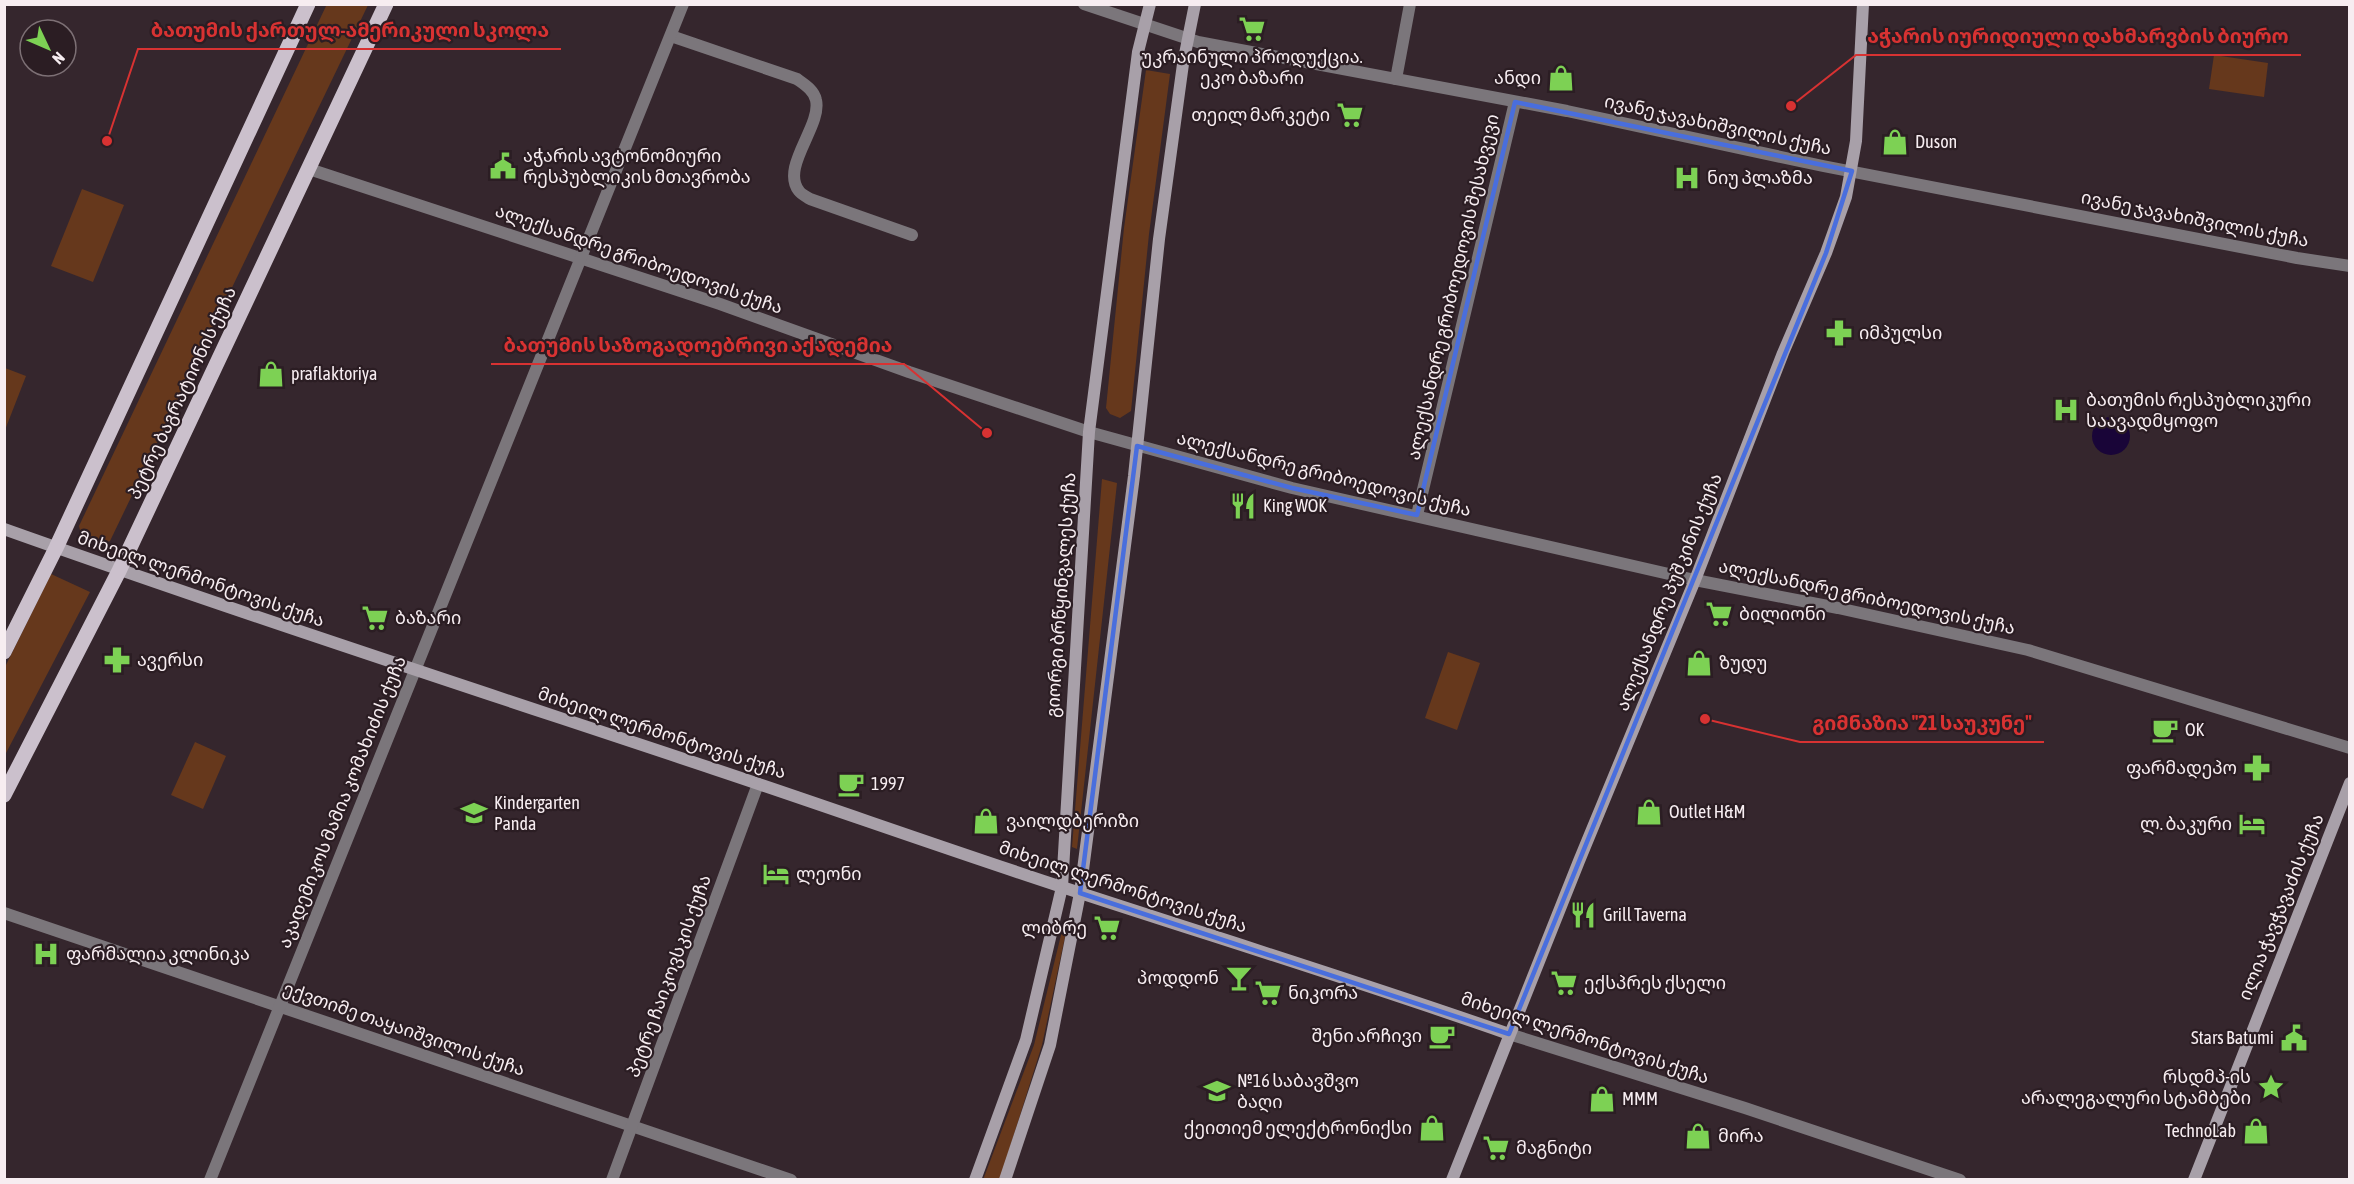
<svg xmlns="http://www.w3.org/2000/svg" width="2354" height="1184" viewBox="0 0 2354 1184" font-family="'Asap Condensed','Noto Sans Georgian',sans-serif">
<style>
.green{fill:#66381c}
.water{fill:#190538}
.lines{fill:none;stroke-linecap:round;stroke-linejoin:round}
.street{stroke:#7b767b;stroke-width:12}
.secondary{stroke:#a8a0a9;stroke-width:12}
.primary{stroke:#cbc0cc;stroke-width:15}
.marked{fill:none;stroke:#496edd;stroke-width:4.5;stroke-linejoin:round}
.labels{text-anchor:middle;stroke-width:4.5;stroke-linejoin:round;paint-order:stroke}
.poi-label{font-size:18px;fill:#f7edf1;stroke:#2b1d23;text-anchor:start}
.street-label{font-size:18px;fill:#f7edf1;stroke:#2b1d23}
.leader{fill:none;stroke:#d83232;stroke-width:2}
.callout-dot{fill:#d83232;stroke:#2b1d23;stroke-width:2}
.callout-label{font-size:20px;text-anchor:middle;font-weight:bold;fill:#d83232;stroke:#2b1d23;stroke-width:4.5;stroke-linejoin:round;paint-order:stroke}
</style>
<rect width="100%" height="100%" fill="#35262d"/>
<g class="green">
<polygon points="327,4 368,5 110,541 106,543 81,534 79,526"/>
<polygon points="2214,55 2268,63 2264,97 2209,89"/>
<polygon points="1146,70 1170,74 1149,234 1131,411 1120,418 1110,414 1106,408 1124,228"/>
<polygon points="82,189 124,205 93,282 51,266"/>
<polygon points="5,368 26,376 5,430"/>
<polygon points="1102,479 1117,483 1077,849 1072,847"/>
<polygon points="51,574 90,592 5,755 5,667"/>
<polygon points="1448,652 1480,663 1457,730 1425,718"/>
<polygon points="195,742 226,756 203,809 171,795"/>
<polygon points="1062,931 1066,932 1042,1045 1000,1179 983,1180 1034,1045"/>
</g>
<circle class="water" cx="2111" cy="436" r="19"/>
<g class="lines">
<g class="street">
<polyline points="1084,4 1198,42 1567,111 1823,166 2297,258 2350,266"/>
<path d="M671 36 797 79C804 84 814 90 816 100 822 126 780 167 799 191 801 194 807 197 810 199L912 235"/>
<polyline points="1396,79 1410,4"/>
<polyline points="309,169 720,304 909,372 1089,432 1292,488 1695,580 1838,608 2028,650 2350,748"/>
<polyline points="1417,515 1515,102"/>
<polyline points="4,913 791,1180"/>
<polyline points="1509,1034 1745,1108 1960,1180"/>
<polyline points="210,1180 683,4"/>
<polyline points="612,1180 758,784"/>
</g>
<g class="secondary">
<path d="M4 529C240 613 477 690 714 769 831 808 946 849 1062 887 1211 936 1361 982 1509 1034"/>
<polyline points="975,1180 1026,1040 1062,887 1089,432 1138,52 1150,4"/>
<polyline points="1005,1180 1050,1045 1080,893 1134,476 1159,239 1183,64 1195,4"/>
<polyline points="1452,1180 1579,861 1695,580 1783,353 1826,253 1846,197 1856,141 1863,4"/>
<polyline points="2194,1180 2350,783"/>
</g>
<g class="primary">
<polyline points="4,652 56,548 308,4"/>
<polyline points="4,795 119,571 386,4"/>
</g>
</g>
<path class="marked" d="M1515 102 1852 171 1826 253 1509 1034 1080 893 1137 446 1292 488 1417 515Z"/>
<defs>
<g id="supermarket-bare" transform="scale(2.07)"><path d="M-6-5.5h2.5l.6 2H6L4.5 2H-2.5L-4.4-4H-6ZM-1.5 3.2a1.3 1.3 0 1 0 .1 0ZM3 3.2a1.3 1.3 0 1 0 .1 0Z" fill="#7dd154" stroke="#2b1d23" stroke-width="2.5" paint-order="stroke"/></g>
<g id="shop-bare" transform="scale(2.07)"><path d="M-5-2.5h2.3a2.7 3.5 0 0 1 5.4 0H5L5.5 6h-11ZM-1.5-2.5h3a1.5 2.3 0 0 0-3 0Z" fill="#7dd154" stroke="#2b1d23" stroke-width="2.5" paint-order="stroke"/></g>
<g id="civic-bare" transform="scale(2.07)"><path d="M-.6-6.5H3V-4.5H.6V-3L4-1V1h2V6H-6V1h2V-1L-.6-3ZM-1.2 2.5V6h2.4V2.5Z" fill="#7dd154" stroke="#2b1d23" stroke-width="2.5" paint-order="stroke"/></g>
<g id="hospital-bare" transform="scale(2.07)"><path d="M-5-5h3v3.5h4V-5h3V5h-3V1.5h-4V5h-3Z" fill="#7dd154" stroke="#2b1d23" stroke-width="2.5" paint-order="stroke"/></g>
<g id="pharmacy-bare" transform="scale(2.07)"><path d="M-2-6h4v4h4v4h-4v4h-4v-4h-4v-4h4Z" fill="#7dd154" stroke="#2b1d23" stroke-width="2.5" paint-order="stroke"/></g>
<g id="restaurant-bare" transform="scale(2.07)"><path d="M-5-6h1v4h1v-4h1v4h1v-4h1v5L-1.5 .5V6h-2V.5L-5-1ZM5-6V6H3V1.5H1.5Q1.5-4 5-6Z" fill="#7dd154" stroke="#2b1d23" stroke-width="2.5" paint-order="stroke"/></g>
<g id="cafe-bare" transform="scale(2.07)"><path d="M-5.5-4.5H6V0H3Q3 3.5 0 3.5H-2.5Q-5.5 3.5-5.5 0ZM3-3.2v2h1.7v-2ZM-6 4.5H4V6H-6Z" fill="#7dd154" stroke="#2b1d23" stroke-width="2.5" paint-order="stroke"/></g>
<g id="school-bare" transform="scale(2.07)"><path d="M0-5L7-2L0 1L-7-2ZM-4 1L0 2.5L4 1V4Q0 6-4 4Z" fill="#7dd154" stroke="#2b1d23" stroke-width="2.5" paint-order="stroke"/></g>
<g id="hotel-bare" transform="scale(2.07)"><path d="M-6-4.5h1.5V1H6V5H4.5V3h-9V5H-6ZM-4 0a1.8 1.8 0 1 1 3.6 0ZM.5 0V-2.5h3Q6-2.5 6 0Z" fill="#7dd154" stroke="#2b1d23" stroke-width="2.5" paint-order="stroke"/></g>
<g id="bar-bare" transform="scale(2.07)"><path d="M-6-5H6L.8 .8V4.5H3.5V6h-7V4.5H-.8V.8Z" fill="#7dd154" stroke="#2b1d23" stroke-width="2.5" paint-order="stroke"/></g>
<g id="sight-bare" transform="scale(2.07)"><path d="M0-6L1.8-2.2L6-1.7L2.9 1.2L3.7 5.4L0 3.3L-3.7 5.4L-2.9 1.2L-6-1.7L-1.8-2.2Z" fill="#7dd154" stroke="#2b1d23" stroke-width="2.5" paint-order="stroke"/></g>
</defs>
<g fill-rule="evenodd">
<use href="#supermarket-bare" x="1252" y="29"/>
<use href="#shop-bare" x="1561" y="78"/>
<use href="#supermarket-bare" x="1350" y="115"/>
<use href="#shop-bare" x="1895" y="142"/>
<use href="#civic-bare" x="503" y="166"/>
<use href="#hospital-bare" x="1687" y="178"/>
<use href="#pharmacy-bare" x="1839" y="333"/>
<use href="#shop-bare" x="271" y="374"/>
<use href="#hospital-bare" x="2066" y="410"/>
<use href="#restaurant-bare" x="1243" y="506"/>
<use href="#supermarket-bare" x="1719" y="614"/>
<use href="#supermarket-bare" x="375" y="618"/>
<use href="#pharmacy-bare" x="117" y="660"/>
<use href="#shop-bare" x="1699" y="663"/>
<use href="#cafe-bare" x="2165" y="730"/>
<use href="#pharmacy-bare" x="2257" y="768"/>
<use href="#cafe-bare" x="851" y="784"/>
<use href="#shop-bare" x="1649" y="812"/>
<use href="#school-bare" x="474" y="813"/>
<use href="#shop-bare" x="986" y="821"/>
<use href="#hotel-bare" x="2252" y="824"/>
<use href="#hotel-bare" x="776" y="874"/>
<use href="#restaurant-bare" x="1583" y="915"/>
<use href="#supermarket-bare" x="1107" y="928"/>
<use href="#hospital-bare" x="46" y="954"/>
<use href="#bar-bare" x="1239" y="978"/>
<use href="#supermarket-bare" x="1564" y="983"/>
<use href="#supermarket-bare" x="1268" y="993"/>
<use href="#cafe-bare" x="1442" y="1036"/>
<use href="#civic-bare" x="2294" y="1038"/>
<use href="#sight-bare" x="2271" y="1087"/>
<use href="#school-bare" x="1217" y="1091"/>
<use href="#shop-bare" x="1602" y="1099"/>
<use href="#shop-bare" x="1432" y="1128"/>
<use href="#shop-bare" x="2256" y="1131"/>
<use href="#shop-bare" x="1698" y="1136"/>
<use href="#supermarket-bare" x="1496" y="1148"/>
</g>
<g class="labels">
<g class="poi-label">
<text x="1252" y="63" text-anchor="middle">უკრაინული პროდუქცია.<tspan x="1252" dy="21">ეკო ბაზარი</tspan></text>
<text x="1541" y="84" text-anchor="end">ანდი</text>
<text x="1330" y="121" text-anchor="end">თეილ მარკეტი</text>
<text x="1915" y="148">Duson</text>
<text x="523" y="162">აჭარის ავტონომიური<tspan x="523" dy="21">რესპუბლიკის მთავრობა</tspan></text>
<text x="1707" y="184">ნიუ პლაზმა</text>
<text x="1859" y="339">იმპულსი</text>
<text x="291" y="380">praflaktoriya</text>
<text x="2086" y="406">ბათუმის რესპუბლიკური<tspan x="2086" dy="21">საავადმყოფო</tspan></text>
<text x="1263" y="512">King WOK</text>
<text x="1739" y="620">ბილიონი</text>
<text x="395" y="624">ბაზარი</text>
<text x="137" y="666">ავერსი</text>
<text x="1719" y="669">ზუდუ</text>
<text x="2185" y="736">OK</text>
<text x="2237" y="774" text-anchor="end">ფარმადეპო</text>
<text x="871" y="790">1997</text>
<text x="494" y="809">Kindergarten<tspan x="494" dy="21">Panda</tspan></text>
<text x="1669" y="818">Outlet H&amp;M</text>
<text x="1006" y="827">ვაილდბერიზი</text>
<text x="2232" y="830" text-anchor="end">ლ. ბაკური</text>
<text x="796" y="880">ლეონი</text>
<text x="1603" y="921">Grill Taverna</text>
<text x="1087" y="934" text-anchor="end">ლიბრე</text>
<text x="66" y="960">ფარმალია კლინიკა</text>
<text x="1219" y="984" text-anchor="end">პოდდონ</text>
<text x="1584" y="989">ექსპრეს ქსელი</text>
<text x="1288" y="999">ნიკორა</text>
<text x="1422" y="1042" text-anchor="end">შენი არჩივი</text>
<text x="2274" y="1044" text-anchor="end">Stars Batumi</text>
<text x="2251" y="1083" text-anchor="end">რსდმპ-ის<tspan x="2251" dy="21">არალეგალური სტამბები</tspan></text>
<text x="1237" y="1087">№16 საბავშვო<tspan x="1237" dy="21">ბაღი</tspan></text>
<text x="1622" y="1105">MMM</text>
<text x="1412" y="1134" text-anchor="end">ქეითიემ ელექტრონიქსი</text>
<text x="2236" y="1137" text-anchor="end">TechnoLab</text>
<text x="1718" y="1142">მირა</text>
<text x="1516" y="1154">მაგნიტი</text>
</g>
<g class="street-label">
<text transform="translate(1718 125) rotate(12)" y="6">ივანე ჯავახიშვილის ქუჩა</text>
<text transform="translate(2195 219) rotate(11)" y="6">ივანე ჯავახიშვილის ქუჩა</text>
<text transform="translate(639 259) rotate(19)" y="6">ალექსანდრე გრიბოედოვის ქუჩა</text>
<text transform="translate(1453 287) rotate(-77)" y="6">ალექსანდრე გრიბოედოვის შესახვევი</text>
<text transform="translate(182 393) rotate(-65)" y="6">პეტრე ბაგრატიონის ქუჩა</text>
<text transform="translate(1324 474) rotate(14)" y="6">ალექსანდრე გრიბოედოვის ქუჩა</text>
<text transform="translate(201 579) rotate(19)" y="6">მიხეილ ლერმონტოვის ქუჩა</text>
<text transform="translate(1669 592) rotate(-68)" y="6">ალექსანდრე პუშკინის ქუჩა</text>
<text transform="translate(1061 595) rotate(-86)" y="6">გიორგი ბრწყინვალეს ქუჩა</text>
<text transform="translate(1867 597) rotate(12)" y="6">ალექსანდრე გრიბოედოვის ქუჩა</text>
<text transform="translate(662 733) rotate(18)" y="6">მიხეილ ლერმონტოვის ქუჩა</text>
<text transform="translate(342 802) rotate(-68)" y="6">აკადემიკოს მამია კომახიძის ქუჩა</text>
<text transform="translate(1123 887) rotate(18)" y="6">მიხეილ ლერმონტოვის ქუჩა</text>
<text transform="translate(2281 907) rotate(-68)" y="6">ილია ჭავჭავაძის ქუჩა</text>
<text transform="translate(669 976) rotate(-70)" y="6">პეტრე ჩაიკოვსკის ქუჩა</text>
<text transform="translate(404 1029) rotate(19)" y="6">ექვთიმე თაყაიშვილის ქუჩა</text>
<text transform="translate(1585 1038) rotate(18)" y="6">მიხეილ ლერმონტოვის ქუჩა</text>
</g>
</g>
<path class="leader" d="M107 141L138 49H561M1791 106L1856 55H2301M987 433L904 364H491M1705 719L1800 742H2044"/>
<g class="callout-dot">
<circle cx="107" cy="141" r="6"/>
<circle cx="1791" cy="106" r="6"/>
<circle cx="987" cy="433" r="6"/>
<circle cx="1705" cy="719" r="6"/>
</g>
<g class="callout-label">
<text x="350" y="37">ბათუმის ქართულ-ამერიკული სკოლა</text>
<text x="2078" y="43">აჭარის იურიდიული დახმარვბის ბიურო</text>
<text x="698" y="352">ბათუმის საზოგადოებრივი აქადემია</text>
<text x="1922" y="730">გიმნაზია "21 საუკუნე"</text>
</g>
<rect width="2354" height="1184" fill="none" stroke="#f7edf1" stroke-width="12"/>
<g transform="translate(48 48) rotate(134)"><circle r="28" fill="#2b1d23" stroke="#7d7075" stroke-width="1.5"/>
<path d="M0-4.5L10 22L0 15L-10 22Z" fill="#7dd154"/>
<text y="-9" font-size="16" font-weight="bold" text-anchor="middle" fill="#f7edf1">N</text>
</g>
</svg>
